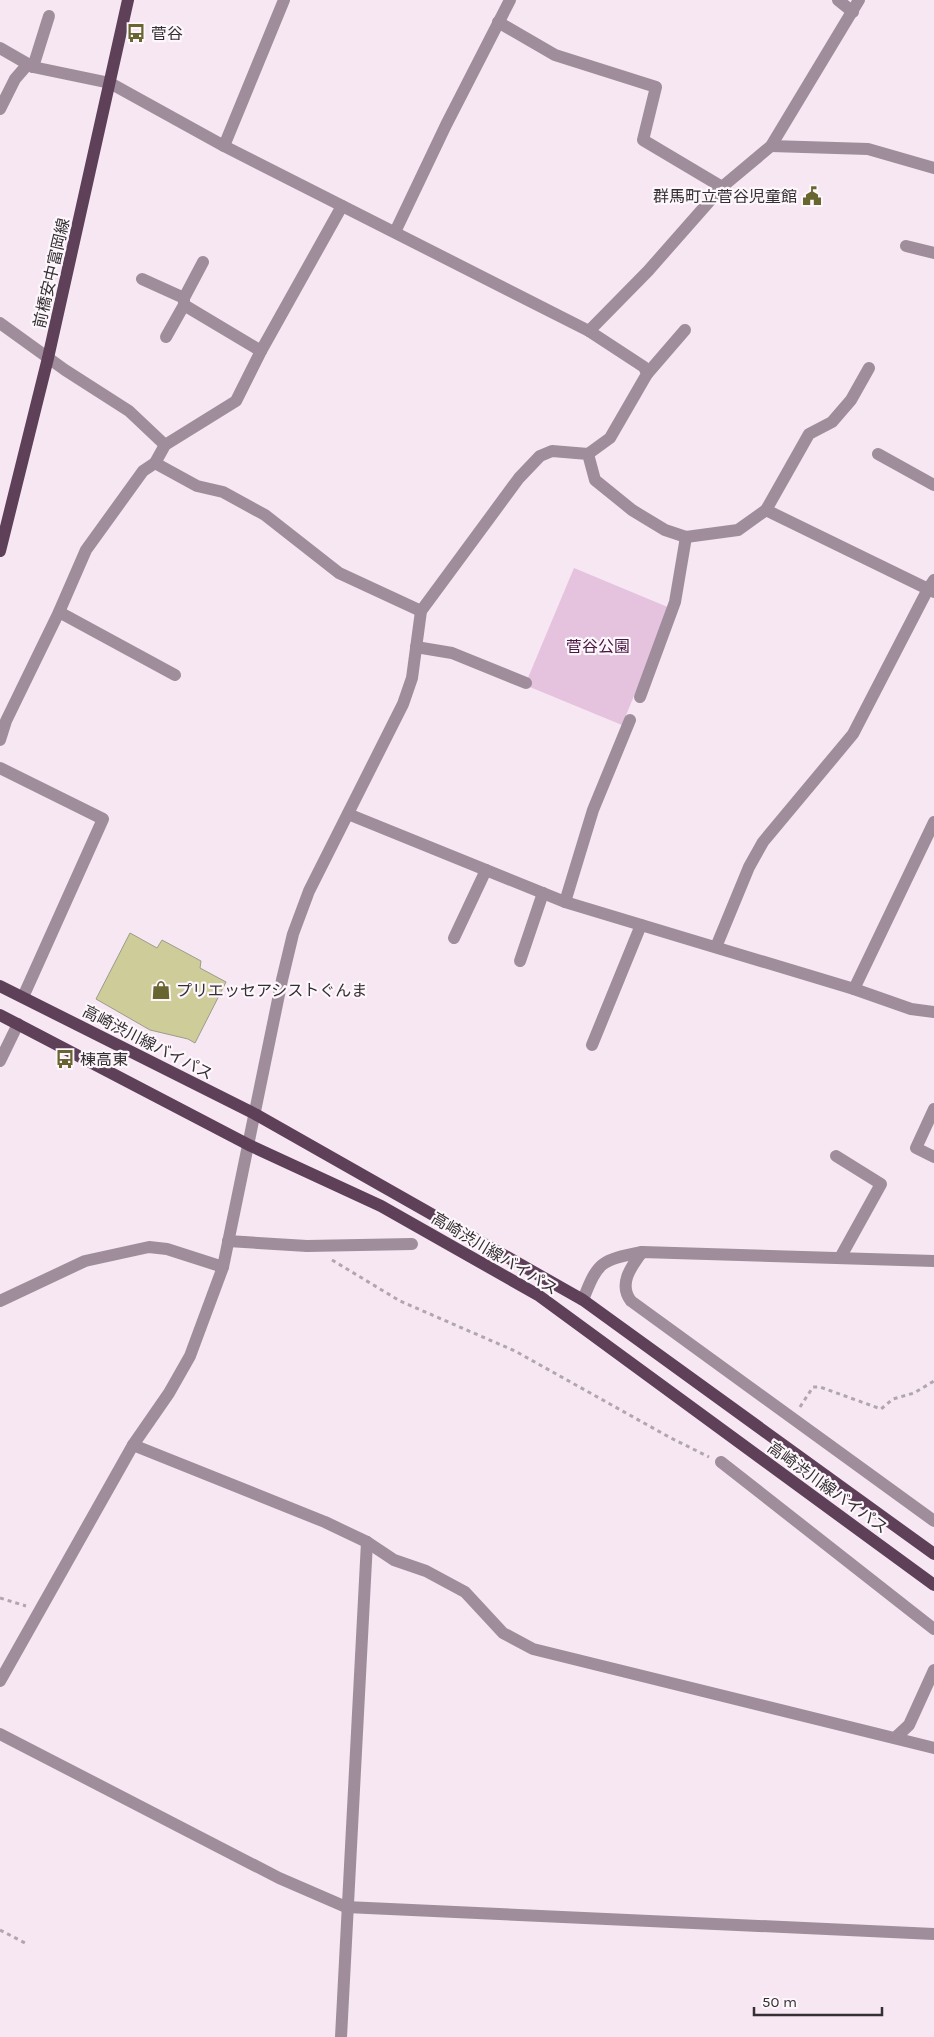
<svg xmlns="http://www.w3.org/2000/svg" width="934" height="2037" viewBox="0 0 934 2037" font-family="Karla,'Noto Sans JP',sans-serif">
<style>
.green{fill:#e5c2de}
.building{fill:#cecc99;stroke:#9c9c8c}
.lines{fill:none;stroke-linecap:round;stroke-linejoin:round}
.path{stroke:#b1a6af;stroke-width:3;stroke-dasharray:4 4;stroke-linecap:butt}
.minor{stroke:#9f8d9b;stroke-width:12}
.major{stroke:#5e4059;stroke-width:12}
.labels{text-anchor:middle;stroke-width:4.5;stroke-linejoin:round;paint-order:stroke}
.poi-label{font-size:16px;fill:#342f33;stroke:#fdf7fc;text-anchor:start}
.street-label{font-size:16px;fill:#342f33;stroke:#fdf7fc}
.park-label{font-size:16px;fill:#491642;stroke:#fdf7fc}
</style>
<rect width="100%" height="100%" fill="#f6e7f3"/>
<polygon class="green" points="574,568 670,608 622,725 525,685"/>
<polygon class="building" points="130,933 157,948 162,940 201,961 200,968 226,982 195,1043 188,1039 150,1030 96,999"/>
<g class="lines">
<g class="path">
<polyline points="332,1260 400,1301 515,1351 669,1437 709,1457"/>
<polyline points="800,1407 813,1387 820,1387 881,1409 893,1399 914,1393 934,1381"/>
<polyline points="0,1598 26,1606"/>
<polyline points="0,1930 27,1944"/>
</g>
<g class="minor">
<polyline points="838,0 853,12"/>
<polyline points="498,22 555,55 656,87 643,140 722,187"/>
<polyline points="0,48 33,67 110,83 224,146 589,331 644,367 647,374 610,438 588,454"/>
<polyline points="33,67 49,16"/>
<polyline points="0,109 15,79 28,64"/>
<polyline points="224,146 284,0"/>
<polyline points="771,146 868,149 934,168"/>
<polyline points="395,232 446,125 510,0"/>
<polyline points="906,246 934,253"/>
<polyline points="142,279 184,298 184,305 261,351"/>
<polyline points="184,298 203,262"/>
<polyline points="0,323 65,370 129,411 165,445"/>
<polyline points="589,331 648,271 722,187 771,146 859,0"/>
<polyline points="166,337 184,305"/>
<polyline points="647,374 685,330"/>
<polyline points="878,454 934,485"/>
<polyline points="155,463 197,486 223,492 265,515 339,573 421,611"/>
<polyline points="766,510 928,589 934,580"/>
<polyline points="59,612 175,675"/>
<polyline points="416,647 452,653 526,683"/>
<polyline points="640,697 675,602 686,537"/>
<polyline points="0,740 6,721 59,612 86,550 143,471 155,463 165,445 236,401 261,351 342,206"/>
<polyline points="0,768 103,819 23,997"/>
<polyline points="348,814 565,902 854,989 911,1009 934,1012"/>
<polyline points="565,902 593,810 630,720"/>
<polyline points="454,938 486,870"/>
<polyline points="716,947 749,867 763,842 853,734 928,589 934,592"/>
<polyline points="520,961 543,893"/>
<polyline points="854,989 934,822"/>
<polyline points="592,1045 641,925"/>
<polyline points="0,1061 18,1024"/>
<polyline points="934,1109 916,1148 934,1157"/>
<polyline points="836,1156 881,1184 840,1258"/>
<polyline points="228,1241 307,1246 412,1244"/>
<path d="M642 1252C631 1267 618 1284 631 1301L934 1521"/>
<path d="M583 1300C598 1261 601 1260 642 1252L934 1261"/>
<polyline points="0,1301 85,1261 149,1247 167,1249 223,1267"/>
<polyline points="133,1445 325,1522 367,1542 394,1560 426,1571 465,1592 503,1633 533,1649 934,1748"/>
<polyline points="721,1462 934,1629"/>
<polyline points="0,1681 133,1445 169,1393 190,1356 223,1267 282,980 293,934 309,891 403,704 412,678 421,611 519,478 540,456 552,451 588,454 595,480 632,510 665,530 686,537 738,530 766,510 809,434 832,422 851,400 869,368"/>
<polyline points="0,1734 279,1878 346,1907 934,1934"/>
<polyline points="895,1738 909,1725 934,1670"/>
<polyline points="341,2037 367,1542"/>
</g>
<g class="major">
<polyline points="0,551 48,358 128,0"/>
<polyline points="0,986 255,1114 583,1300 934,1554"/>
<polyline points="0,1015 249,1145 381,1206 538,1295 934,1585"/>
</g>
</g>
<defs>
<g id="bus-bare" transform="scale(1.5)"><path d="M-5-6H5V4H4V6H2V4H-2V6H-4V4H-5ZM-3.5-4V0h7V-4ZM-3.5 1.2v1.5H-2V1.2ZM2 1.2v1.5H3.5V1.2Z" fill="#686531" stroke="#fdf7fc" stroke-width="2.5" paint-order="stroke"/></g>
<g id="civic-bare" transform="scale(1.5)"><path d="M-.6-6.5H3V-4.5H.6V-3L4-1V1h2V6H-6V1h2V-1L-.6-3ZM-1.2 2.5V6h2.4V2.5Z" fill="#686531" stroke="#fdf7fc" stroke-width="2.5" paint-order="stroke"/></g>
<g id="shop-bare" transform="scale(1.5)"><path d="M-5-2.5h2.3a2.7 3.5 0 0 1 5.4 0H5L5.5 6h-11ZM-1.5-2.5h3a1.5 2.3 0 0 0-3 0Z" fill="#686531" stroke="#fdf7fc" stroke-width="2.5" paint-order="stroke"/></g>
</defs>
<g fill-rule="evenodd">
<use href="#bus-bare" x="136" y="33"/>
<use href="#civic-bare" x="812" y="196"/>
<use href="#shop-bare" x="161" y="990"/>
<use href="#bus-bare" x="65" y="1059"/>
</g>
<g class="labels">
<g class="poi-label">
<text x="151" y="39">菅谷</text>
<text x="797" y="202" text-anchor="end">群馬町立菅谷児童館</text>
<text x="176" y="996">プリエッセアシストぐんま</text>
<text x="80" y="1065">棟高東</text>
</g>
<g class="street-label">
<text transform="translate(51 273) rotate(-77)" y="6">前橋安中富岡線</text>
<text transform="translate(148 1042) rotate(27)" y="6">高崎渋川線バイパス</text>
<text transform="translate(495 1253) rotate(31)" y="6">高崎渋川線バイパス</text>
<text transform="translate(828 1487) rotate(36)" y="6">高崎渋川線バイパス</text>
</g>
<g class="park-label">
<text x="598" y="652">菅谷公園</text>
</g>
</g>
<path d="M754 2007v8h128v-8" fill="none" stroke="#342f33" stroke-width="2.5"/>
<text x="762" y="2007" font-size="15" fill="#342f33" stroke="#fdf7fc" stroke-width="4" paint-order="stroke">50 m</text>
</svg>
